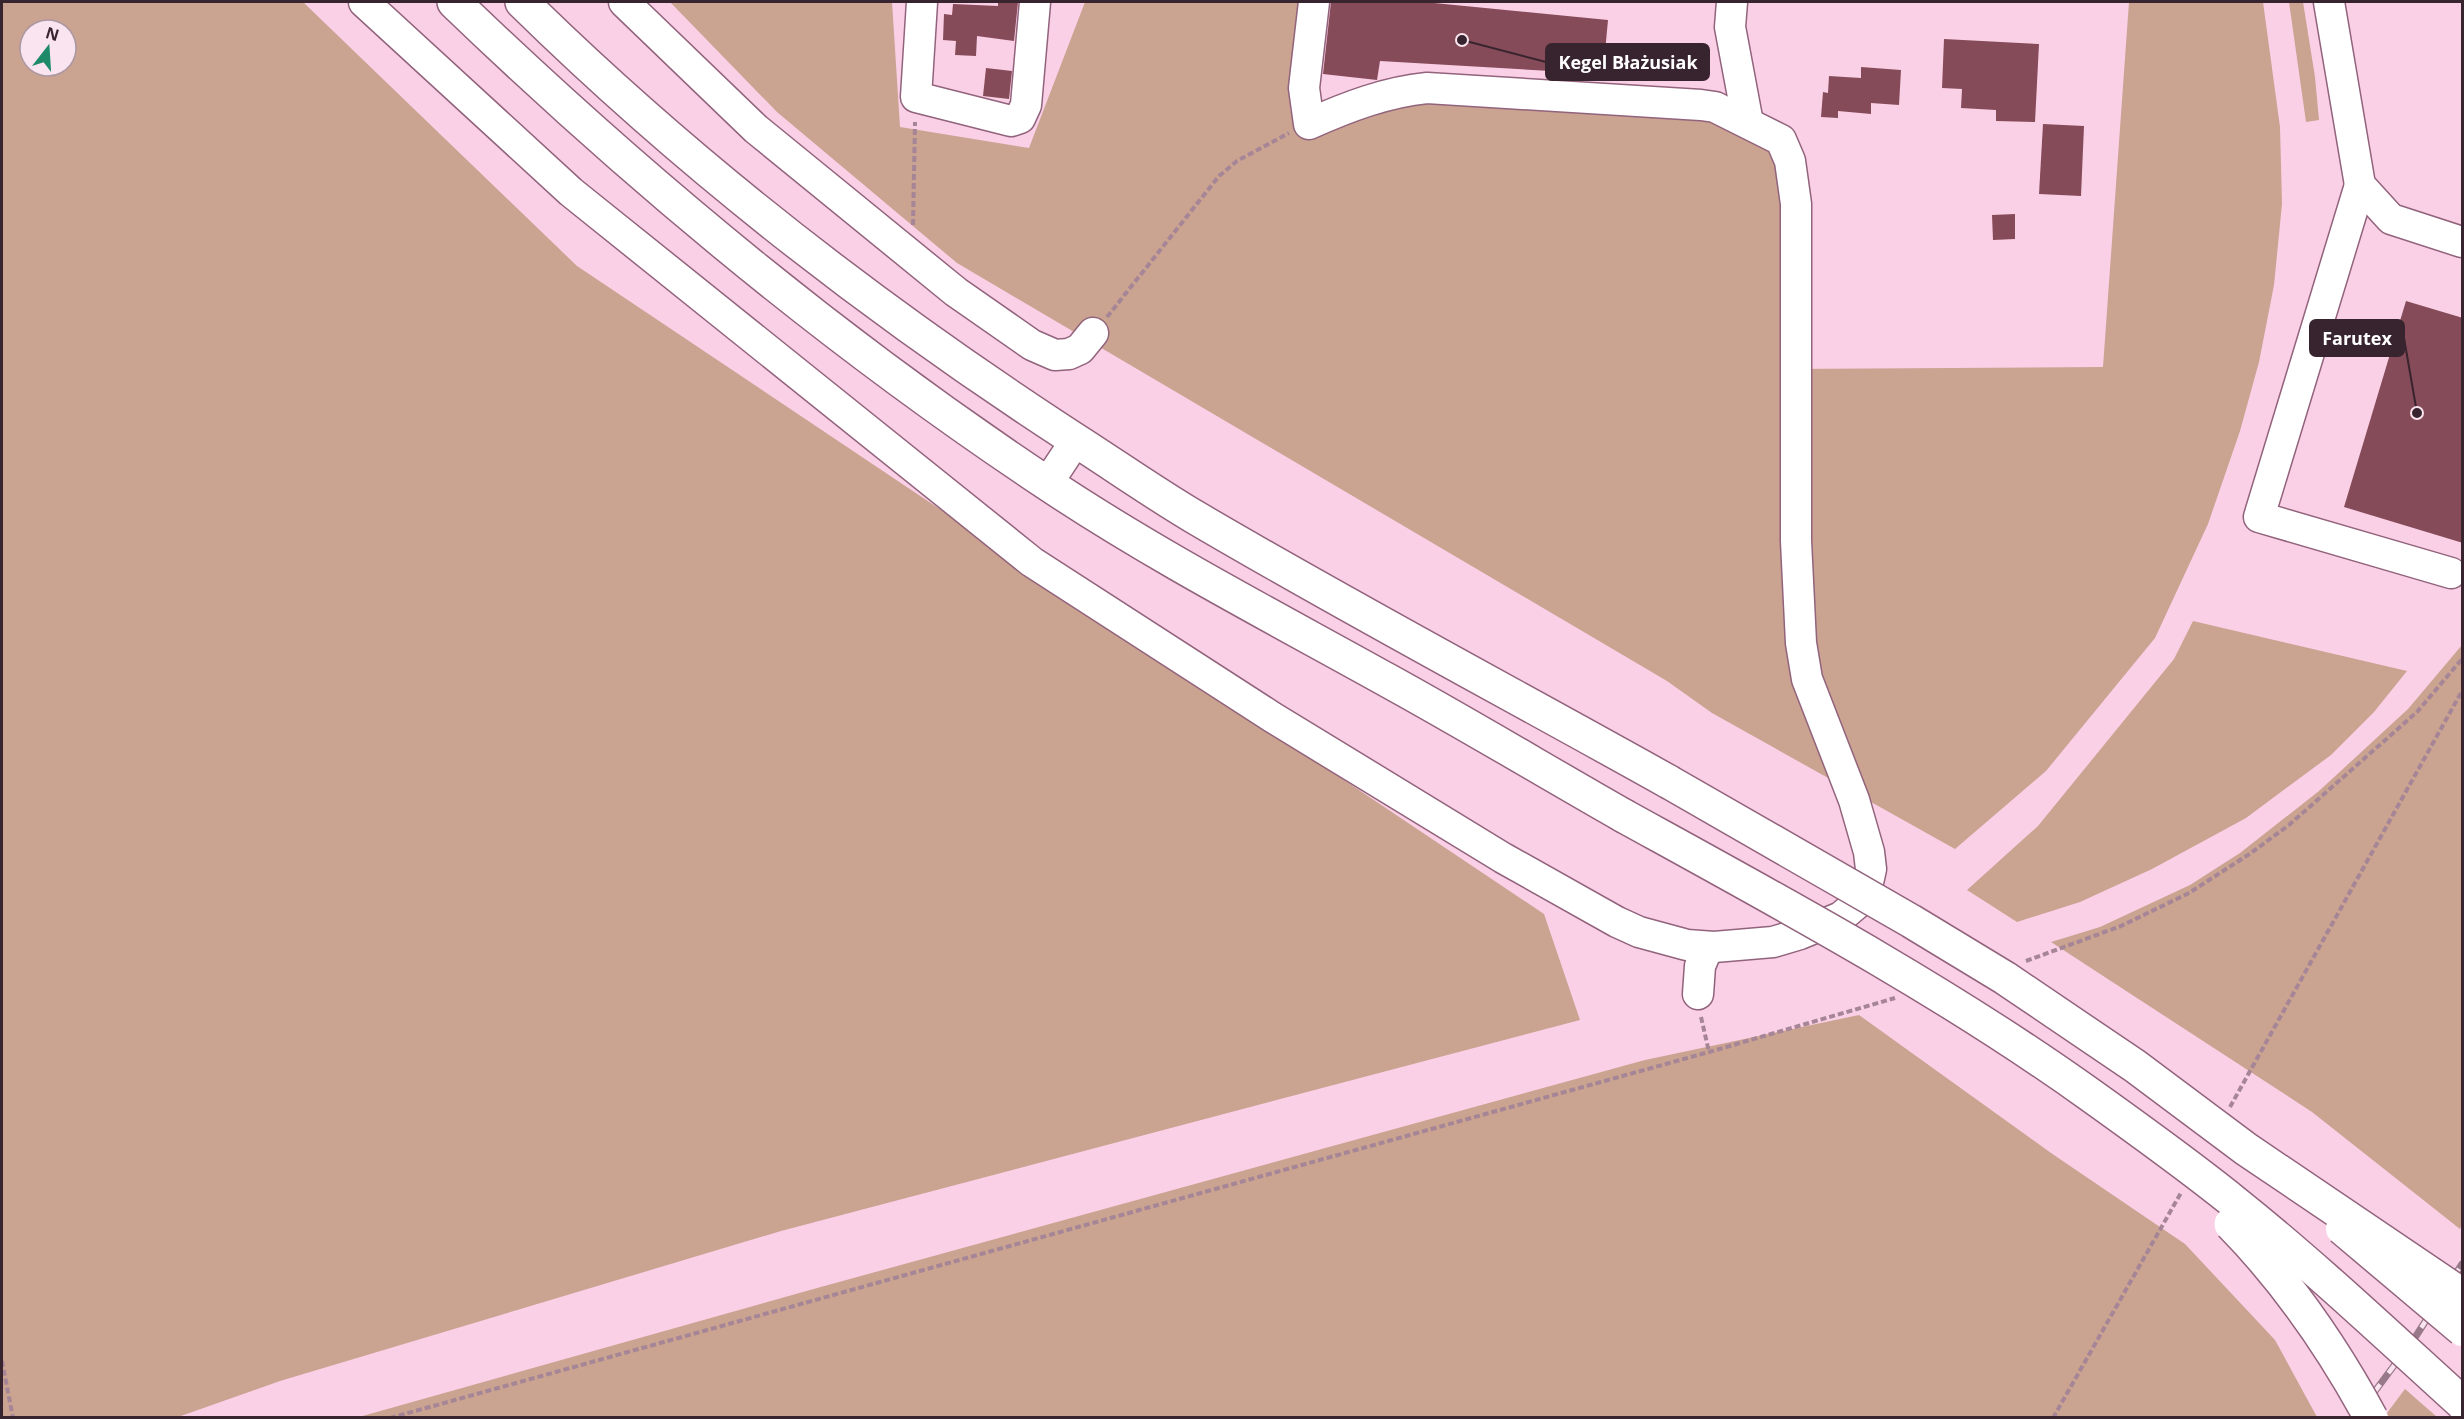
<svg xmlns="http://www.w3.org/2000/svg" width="2464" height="1419" viewBox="0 0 2464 1419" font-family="'Open Sans',sans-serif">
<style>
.green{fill:#caa391;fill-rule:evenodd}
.building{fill:#864b58}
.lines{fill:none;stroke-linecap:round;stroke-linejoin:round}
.minor-casing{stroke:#92637c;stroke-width:33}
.major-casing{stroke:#92637c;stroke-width:36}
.path{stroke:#a68596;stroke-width:4;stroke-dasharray:6 3;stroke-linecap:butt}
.minor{stroke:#fff;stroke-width:30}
.major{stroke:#fff;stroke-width:33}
.rail-casing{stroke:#98798a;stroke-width:7}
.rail{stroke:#fae4ef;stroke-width:4.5;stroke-dasharray:14;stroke-linecap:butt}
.minor-bridge-casing{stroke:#92637c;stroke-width:33;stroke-linecap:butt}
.major-bridge-casing{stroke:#92637c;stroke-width:36;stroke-linecap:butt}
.minor-bridge{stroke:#fff;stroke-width:30}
.major-bridge{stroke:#fff;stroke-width:33}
.leader{fill:none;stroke:#38242f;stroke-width:2}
.callout-dot{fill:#38242f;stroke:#fae4ef;stroke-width:2}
.callout{fill:#38242f;stroke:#38242f;stroke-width:2}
.callout-label{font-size:18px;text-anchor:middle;font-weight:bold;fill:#fff}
</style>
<rect width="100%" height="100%" fill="#fad0e6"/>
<g class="green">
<path d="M2 2H303L577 266 1544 914 1580 1020 781 1231 280 1381 178 1417 2 1418ZM30 30H66V66H30Z"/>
<polygon points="670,2 892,2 900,127 1029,148 1085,2 1306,2 1290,109 1301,138 1395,104 1427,95 1720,117 1776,152 1785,200 1787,369 2103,367 2129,2 2263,2 2280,127 2282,204 2274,285 2259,362 2240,431 2208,524 2155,638 2046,771 1955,849 1712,713 1667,681 957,263 777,112"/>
<polygon points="2289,2 2303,2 2315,77 2319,120 2306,122"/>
<polygon points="2193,621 2407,671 2374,712 2331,755 2246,818 2152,869 2080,902 2017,922 1967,890 2038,826 2174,659"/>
<polygon points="2462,645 2462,1224 2460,1229 2312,1112 2051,942 2100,927 2190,885 2240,853 2319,791 2408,709"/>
<polygon points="1859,1015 2051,1153 2185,1244 2275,1340 2317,1417 359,1417 810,1290 1645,1060"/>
<polygon points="2405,1389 2437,1417 2389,1417 2387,1413"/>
</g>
<g class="building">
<polygon points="998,2 1018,2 1014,41 977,36 976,56 955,55 956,41 943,40 944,14 952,15 953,4 998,6"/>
<polygon points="1331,2 1424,2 1608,20 1603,74 1380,61 1377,80 1323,74"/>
<polygon points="1944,39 2039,44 2035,122 1996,121 1996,110 1961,108 1962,89 1942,88"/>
<polygon points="1861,67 1901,70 1899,105 1871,103 1871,114 1838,111 1838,118 1821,117 1823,92 1828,93 1829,76 1861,78"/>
<polygon points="986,68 1012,71 1009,99 983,96"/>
<polygon points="2043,124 2084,126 2081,196 2039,194"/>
<polygon points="2015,214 2015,239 1993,240 1992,215"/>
<polygon points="2406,301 2463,318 2463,543 2344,507"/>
</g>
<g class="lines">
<g class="minor-casing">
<g id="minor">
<path d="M364 2 571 192 1032 562 1272 717 1503 858 1617 922 1639 932 1687 945 1714 947 1773 942 1800 934 1841 917 1860 901 1867 887 1871 869 1869 852 1854 800 1807 679 1801 643 1796 541V204L1790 161 1781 140 1715 107 1701 105 1427 88C1386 92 1347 107 1309 124L1304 88 1314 2"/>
<polyline points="624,2 756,129 956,292 1032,345 1055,355 1069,354 1080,349 1093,333"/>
<polyline points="922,2 916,97 1011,121 1020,118 1026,105 1035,2"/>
<polyline points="1732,2 1730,27 1748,123"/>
<polyline points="2329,2 2360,185 2391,219 2462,242"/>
<polyline points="2360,185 2259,517 2451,573"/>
<polyline points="1047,484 1076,440"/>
<polyline points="1698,994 1700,966 1708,947"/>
</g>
</g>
<g class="major-casing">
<g id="major">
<path d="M454 2C637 178 833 341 1045 482 1154 555 1272 616 1387 680 1467 724 1545 771 1624 816"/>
<path d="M522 2C688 165 874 309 1069 436 1110 462 1151 491 1193 516 1349 608 1510 693 1669 782"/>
</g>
</g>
<g class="path">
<polyline points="913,225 915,122"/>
<polyline points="1107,317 1219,176 1237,161 1289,133"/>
<polyline points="2026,961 2121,926 2189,893 2251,853 2289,825 2417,712 2462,659"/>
<polyline points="1701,1017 1709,1052"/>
<polyline points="2230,1107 2462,691"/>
<polyline points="2,1361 13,1418"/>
<polyline points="390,1418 1709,1052 1895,998"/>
<polyline points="2053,1418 2182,1191"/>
</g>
<use href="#minor" class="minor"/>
<use href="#major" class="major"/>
<g class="rail-casing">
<polyline id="rail" points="2355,1418 2416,1336 2462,1264"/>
</g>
<use href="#rail" class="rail"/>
<g class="minor-bridge-casing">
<polyline id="minor-bridge" points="2341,1229 2462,1331"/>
</g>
<g class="major-bridge-casing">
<g id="major-bridge">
<polyline points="1669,782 1911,921 2005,978 2135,1066 2246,1149 2462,1295"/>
<path d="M1624 816C1782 903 1942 989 2089 1094 2138 1129 2187 1164 2234 1202 2313 1265 2387 1335 2462 1403"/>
<path d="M2231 1224C2288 1282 2332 1346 2371 1418"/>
</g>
</g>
<use href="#minor-bridge" class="minor-bridge"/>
<use href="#major-bridge" class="major-bridge"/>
</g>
<path class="leader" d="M1462 40L1546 62M2417 413L2404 338"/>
<g class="callout-dot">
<circle cx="1462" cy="40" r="6"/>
<circle cx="2417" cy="413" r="6"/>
</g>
<g class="callout">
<rect x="1546" y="44" width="163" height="36" rx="6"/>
<rect x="2310" y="320" width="94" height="36" rx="6"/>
</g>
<g class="callout-label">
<text x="1628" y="69">Kegel Błażusiak</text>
<text x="2357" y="345">Farutex</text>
</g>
<rect width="2464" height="1419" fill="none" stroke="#38242f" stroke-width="6"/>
<g transform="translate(48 48) rotate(17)"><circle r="28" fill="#fae4ef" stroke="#ac97a2" stroke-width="1.5"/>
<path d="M0-4.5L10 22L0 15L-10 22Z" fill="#1e8a67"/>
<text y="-9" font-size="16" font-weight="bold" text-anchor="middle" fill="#38242f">N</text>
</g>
</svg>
